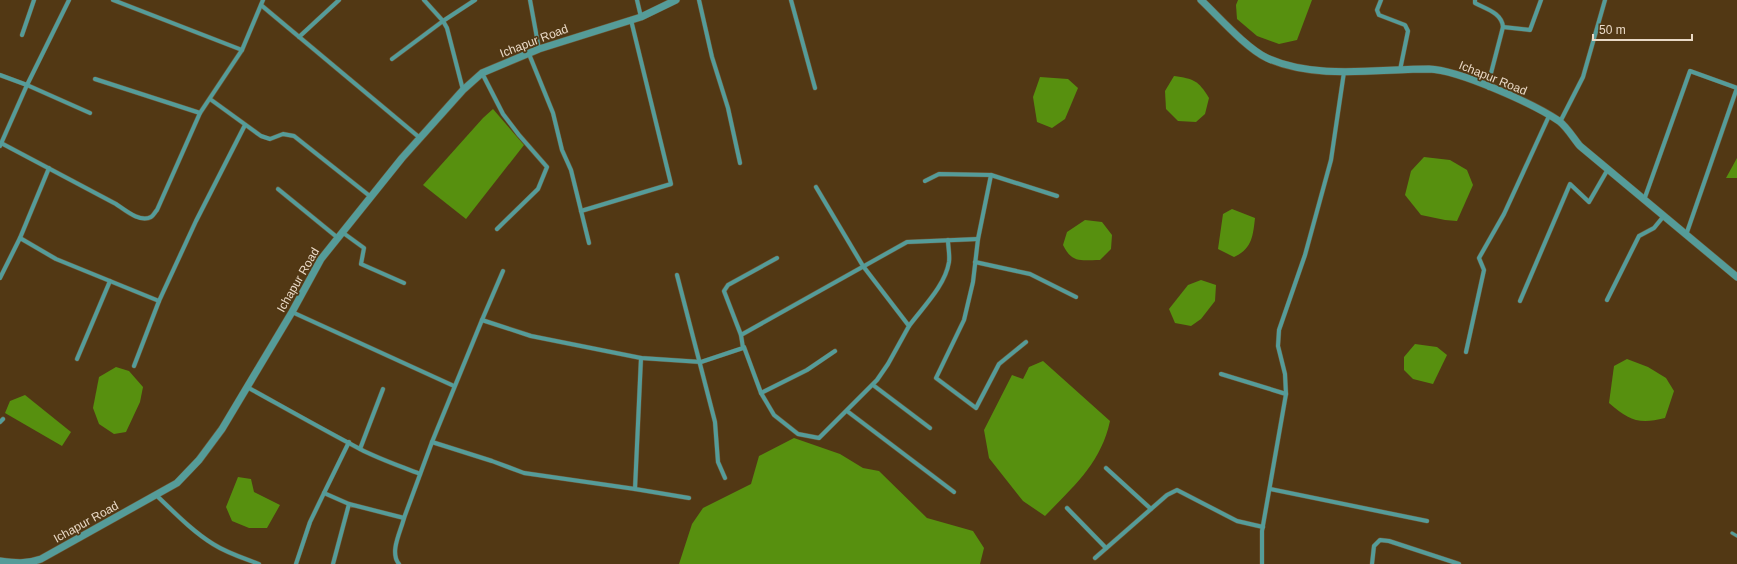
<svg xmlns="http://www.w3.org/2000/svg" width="1737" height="564" viewBox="0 0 1737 564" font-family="Arial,sans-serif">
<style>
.water{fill:#57900f}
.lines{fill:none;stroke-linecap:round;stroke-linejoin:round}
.service-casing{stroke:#6d5534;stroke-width:4}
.minor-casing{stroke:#6d5534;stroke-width:5}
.tertiary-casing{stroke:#6d5534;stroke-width:8}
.service{stroke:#559c99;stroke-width:3}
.minor{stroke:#559c99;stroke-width:4}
.tertiary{stroke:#559c99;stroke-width:7}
.labels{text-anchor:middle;stroke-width:3.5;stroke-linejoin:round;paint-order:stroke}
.street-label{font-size:12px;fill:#e9d9c6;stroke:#523814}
</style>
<rect width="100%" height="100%" fill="#523814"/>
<g class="water">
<polygon points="1238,0 1312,0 1297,40 1279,44 1257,36 1237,19 1236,5"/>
<path d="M1174 76C1194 79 1198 80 1209 98L1205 114 1196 122 1178 121 1166 109 1165 91Z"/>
<polygon points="1040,77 1068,79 1078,88 1065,119 1052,128 1037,122 1033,97"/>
<polygon points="493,109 524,145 466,219 423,185 483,118"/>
<polygon points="1424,157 1450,160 1467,170 1473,185 1457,221 1445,220 1421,215 1405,195 1411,171"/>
<polygon points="1737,158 1737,178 1726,178"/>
<path d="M1232 209 1255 218C1253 236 1252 249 1234 257L1218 249 1223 214Z"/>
<path d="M1085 220 1102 222 1112 235 1111 249 1100 260C1082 260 1072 264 1063 245L1067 232Z"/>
<polygon points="1201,280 1216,285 1215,301 1201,319 1191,326 1175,323 1169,309 1188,285"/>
<polygon points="1415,344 1437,347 1447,355 1433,384 1413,379 1404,370 1404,357"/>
<path d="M1627 359 1648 367 1666 378 1674 391 1665 418C1638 425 1629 420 1609 403L1614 366Z"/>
<path d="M1043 361 1110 421C1101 463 1074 486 1045 516L1023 501 989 458 984 430 1012 375 1023 379 1029 367Z"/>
<polygon points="116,367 129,371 143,387 140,402 126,432 114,434 99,424 93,408 99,377"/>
<polygon points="25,395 71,432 62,446 5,413 10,401"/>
<polygon points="794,438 840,454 863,468 879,471 927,518 973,531 984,548 980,564 679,564 692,524 703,508 751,484 759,456"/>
<polygon points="238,477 251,479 254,492 280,505 267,528 249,528 232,521 226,507"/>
</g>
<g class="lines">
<g class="service-casing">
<polyline id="service" points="1732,533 1737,536"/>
</g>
<g class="minor-casing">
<g id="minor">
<polyline points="113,0 242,50"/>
<polyline points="424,0 443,21 447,28 463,90"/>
<polyline points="530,0 539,49"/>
<polyline points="637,0 641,17"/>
<polyline points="699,0 712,57 728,108 740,163"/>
<polyline points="791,0 815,88"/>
<polyline points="1381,0 1377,10 1379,15 1405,25 1408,31 1400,70"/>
<path d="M1475 0V3C1486 9 1502 13 1503 27L1490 77 1489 88"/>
<polyline points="261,5 420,138"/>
<polyline points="1503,27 1530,30 1541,0"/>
<polyline points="22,35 34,0"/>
<polyline points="299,37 339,0"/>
<polyline points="529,54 553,113 562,150 571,170 589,243"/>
<polyline points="392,59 443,21 475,0"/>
<polyline points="482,73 503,114 519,135 547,167 538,189 497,229"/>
<polyline points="0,75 27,85 90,113"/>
<polyline points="95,79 200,113"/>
<polyline points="210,99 261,136 270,139 283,134 294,136 371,197"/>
<polyline points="1560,122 1583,77 1605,0"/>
<path d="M1 143 116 204C125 210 140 223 151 217 153 216 155 212 157 210L200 113 242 50 263 0"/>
<polyline points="0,146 27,85 69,0"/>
<polyline points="991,175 1057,196"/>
<polyline points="925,181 939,174 991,175 978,239 973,282 964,320 936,378 976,408 999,364 1026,342"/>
<polyline points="278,189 338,238"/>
<polyline points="1644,200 1690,71 1737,88"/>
<polyline points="581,211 671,184 631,20"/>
<polyline points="342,232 364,248 361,264 404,283"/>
<polyline points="1686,235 1737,88"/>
<polyline points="20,238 49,168"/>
<polyline points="975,262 1030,274 1076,297"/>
<polyline points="677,275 715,422 718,462 725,478"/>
<polyline points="0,278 20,238 56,259 159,301"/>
<polyline points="1607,300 1639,236 1654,228 1663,217"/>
<polyline points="1520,301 1570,184 1589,202 1608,169"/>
<polyline points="292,312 454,386"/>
<polyline points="482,320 503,271"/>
<path d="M909 326C923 307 945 286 949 262 950 255 948 247 948 240"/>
<polyline points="741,335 907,242 978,239"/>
<polyline points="744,347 761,393 774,415 798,434 819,438 877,380 888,364 909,326 863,266 816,187"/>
<polyline points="1466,352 1484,270 1479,258 1504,214 1549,116"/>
<polyline points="77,359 110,281"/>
<polyline points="134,366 159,301 196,221 245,125"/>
<polyline points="1221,374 1286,394"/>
<polyline points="873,385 930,428"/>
<path d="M247 387C285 408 322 429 360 449 379 459 400 466 420 474"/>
<polyline points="761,393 807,370 835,351"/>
<polyline points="847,411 954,492"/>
<polyline points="0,422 3,419"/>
<polyline points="349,442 324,493 349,504"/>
<polyline points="432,442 492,461 524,473 635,489 641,358"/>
<polyline points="360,449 383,389"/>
<polyline points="1106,468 1151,509"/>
<polyline points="635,489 689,498"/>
<polyline points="1270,489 1427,521"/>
<path d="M156 495C174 512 192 531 213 544 227 553 243 558 259 564"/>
<polyline points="1067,508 1106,548"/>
<polyline points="404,518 432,442 482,320 531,336 641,358 701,362 743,348 741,335 724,291 728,285 777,258"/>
<polyline points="1095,558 1167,495 1177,490 1237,521 1263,527"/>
<polyline points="296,564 310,522 324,493"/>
<path d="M333 564 349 504 404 518C401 531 389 552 399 564"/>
<polyline points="1262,564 1262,531 1286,394 1285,374 1278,346 1279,330 1305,255 1331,160 1344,72"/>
<polyline points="1372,564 1374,546 1380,540 1389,541 1459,564"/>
</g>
</g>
<g class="tertiary-casing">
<g id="tertiary">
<path d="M1201 0C1219 17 1246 48 1267 58 1315 80 1378 69 1429 69 1459 70 1534 104 1559 121 1567 127 1574 139 1580 146L1737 277"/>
<path d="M0 561C15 563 27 564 41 559L177 483 199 460 222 429 292 312 321 259 402 158 463 90 482 73 539 49 641 17 676 0"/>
</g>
</g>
<use href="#service" class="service"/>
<use href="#minor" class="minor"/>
<use href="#tertiary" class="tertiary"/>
</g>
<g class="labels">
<g class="street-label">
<text transform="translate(534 41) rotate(-21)" y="4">Ichapur Road</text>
<text transform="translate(1493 78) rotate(22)" y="4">Ichapur Road</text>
<text transform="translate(298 280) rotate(-60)" y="4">Ichapur Road</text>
<text transform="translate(86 522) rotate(-29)" y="4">Ichapur Road</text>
</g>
</g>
<path d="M1593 34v6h99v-6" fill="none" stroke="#e9d9c6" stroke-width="2"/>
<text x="1599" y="34" font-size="12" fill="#e9d9c6" stroke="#523814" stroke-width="3" paint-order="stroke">50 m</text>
</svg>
